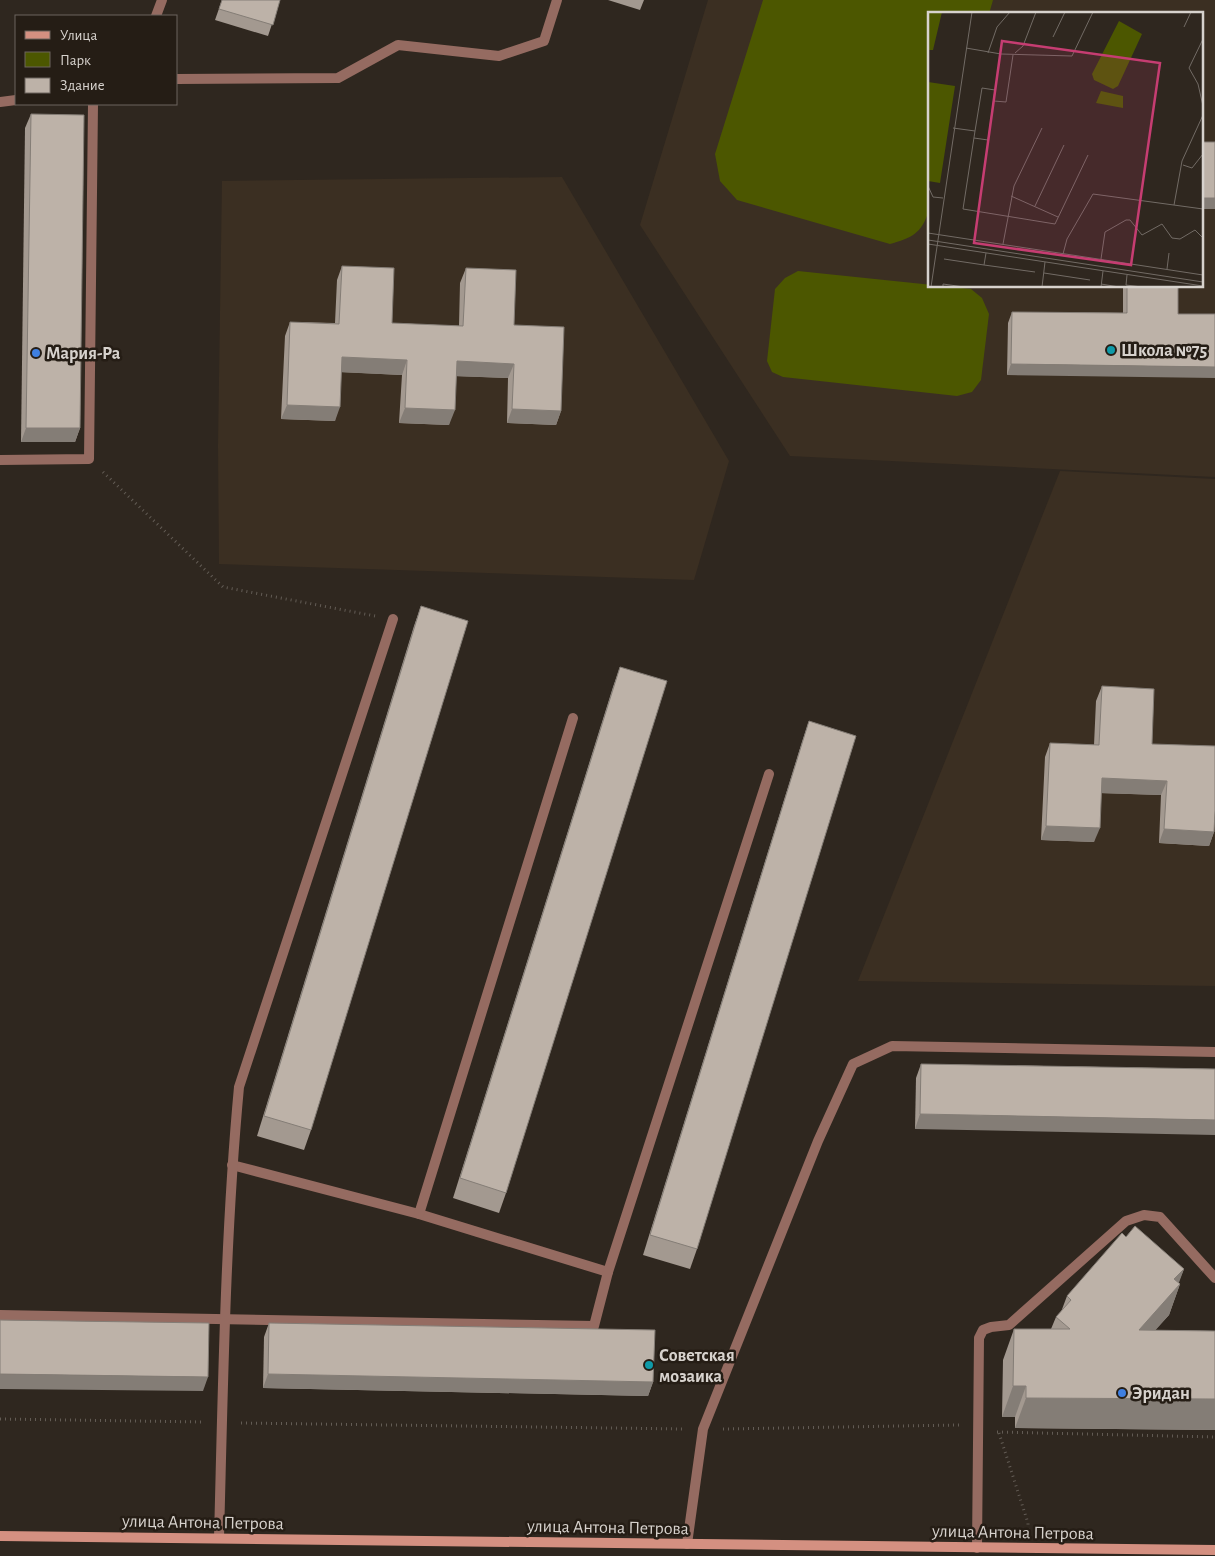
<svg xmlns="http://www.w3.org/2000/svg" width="1215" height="1556" viewBox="0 0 1215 1556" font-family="'Alegreya Sans',sans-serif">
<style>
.built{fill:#3b2f22;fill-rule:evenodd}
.green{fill:#4c5700}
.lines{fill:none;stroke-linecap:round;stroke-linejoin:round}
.path{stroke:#635c55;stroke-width:3;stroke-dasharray:1 4;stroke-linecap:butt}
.lane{stroke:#956b61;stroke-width:10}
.secondary{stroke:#d49081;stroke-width:10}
.wall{fill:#a39990}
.shaded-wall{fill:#847d76}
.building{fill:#bdb2a8;stroke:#847d76}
.culture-dot{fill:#0f9aa8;stroke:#251d15;stroke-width:2}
.shop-dot{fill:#3f7fe0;stroke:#251d15;stroke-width:2}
.labels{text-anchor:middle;stroke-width:5;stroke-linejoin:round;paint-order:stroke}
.poi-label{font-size:18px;font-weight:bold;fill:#d7d2cd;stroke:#251d15;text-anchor:start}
.street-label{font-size:18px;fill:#d7d2cd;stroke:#251d15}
.inset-road{fill:none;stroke:#726b65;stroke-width:1}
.view{fill:#c63d72;fill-opacity:0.15;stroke:#c63d72;stroke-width:2.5}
.inset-edge{fill:none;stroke:#d7d2cd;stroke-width:2.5}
</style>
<rect width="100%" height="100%" fill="#2f271f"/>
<g class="built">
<path d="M708 0H1215V477L790 456 640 225ZM929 14H1201V286H929Z"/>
<polygon points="562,177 729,461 694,580 219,564 218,445 222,181"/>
<polygon points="1060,471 1215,479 1215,986 858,981"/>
</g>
<g class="green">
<path d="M763 0H993L989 14H929V210C922 234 911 238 890 244L737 200 720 181 715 154Z"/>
<polygon points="798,271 971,289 982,298 989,314 981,380 972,392 957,396 783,377 772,372 767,361 775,289 785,278"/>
</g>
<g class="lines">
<g class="path">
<polyline points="103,472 223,587 375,616"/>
<polyline points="0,1419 204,1422"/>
<polyline points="241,1423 684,1429"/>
<polyline points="723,1429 959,1425"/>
<polyline points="997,1432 1215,1437"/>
<polyline points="999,1433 1028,1523 1028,1530"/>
</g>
<g class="lane">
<polyline points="156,16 162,0"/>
<polyline points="176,79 338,78 398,45 499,56 544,41 557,0"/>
<polyline points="0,102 16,100"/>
<polyline points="0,460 89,459 93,104"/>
<polyline points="232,1165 419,1214 608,1272"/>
<polyline points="419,1214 573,718"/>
<polyline points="0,1315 594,1326 608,1272 769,774"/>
<path d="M219 1538C223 1388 225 1237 239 1087L393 619"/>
<polyline points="687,1544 703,1429 818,1141 853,1064 892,1046 1215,1052"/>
<polyline points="977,1548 979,1338 983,1330 991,1327 1009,1325 1126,1221 1144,1215 1160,1217 1215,1278"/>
</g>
<polyline class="secondary" points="0,1536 1215,1550"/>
</g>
<g class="wall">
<polygon points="222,0 280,0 268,36 215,20"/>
<polygon points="608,0 644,0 640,10"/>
<polygon points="31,114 80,428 75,442 21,442 25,128"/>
<polygon points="342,266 392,323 459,326 460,283 466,268 514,325 561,411 556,425 507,423 508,378 456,376 449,425 399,423 402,375 341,372 335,421 281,419 285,336 290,322 335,323 337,280"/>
<polygon points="1123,286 1178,286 1007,375 1008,323 1012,312 1123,313"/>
<polygon points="421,606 311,1130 304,1150 257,1136 414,626"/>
<polygon points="620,667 506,1193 499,1213 453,1198 613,687"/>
<polygon points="1102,686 1152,744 1214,832 1209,846 1159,843 1161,795 1101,793 1094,842 1041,840 1045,757 1050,743 1094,745 1096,701"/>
<polygon points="809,721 697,1249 690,1269 643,1255 802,742"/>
<polygon points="921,1064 1215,1069 915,1129 916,1078"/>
<polygon points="1126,1237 1184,1269 1178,1283 1180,1284 1169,1315 1155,1330 1215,1331 1215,1430 1015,1428 1015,1417 1002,1417 1003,1360 1014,1329 1051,1329 1056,1317 1061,1312 1067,1296"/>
<polygon points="269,1323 653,1382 648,1396 263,1388 264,1337"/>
</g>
<g class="shaded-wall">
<rect x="1201" y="198" width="14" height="11"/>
<polygon points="342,357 407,360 402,375 337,372"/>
<polygon points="457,361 514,364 508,378 451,376"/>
<polygon points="1011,364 1215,367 1215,378 1007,375"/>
<polygon points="287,405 340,407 335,421 281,419"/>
<polygon points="405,408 455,410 449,425 399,423"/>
<polygon points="512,409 561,411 556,425 507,423"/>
<polygon points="26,428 80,428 75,442 21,442"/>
<polygon points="1102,778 1167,781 1161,795 1097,793"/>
<polygon points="1046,826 1100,828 1094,842 1041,840"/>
<polygon points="1164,829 1214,832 1209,846 1159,843"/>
<polygon points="920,1114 1215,1120 1215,1135 915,1129"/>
<polygon points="1184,1269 1177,1288 1180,1284 1169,1315 1128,1361 1139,1330 1174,1279"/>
<polygon points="0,1374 208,1377 203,1391 0,1389"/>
<polygon points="268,1374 653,1382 648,1396 263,1388"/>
<polygon points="1013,1386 1026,1386 1015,1417 1002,1417"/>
<polygon points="1026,1398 1215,1399 1215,1430 1015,1428"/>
</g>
<g class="building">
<polygon points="222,0 280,0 273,25 219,9"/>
<polygon points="31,114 84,115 80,428 26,428"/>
<rect x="1201" y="142" width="14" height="56"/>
<polygon points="342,266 394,268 392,323 463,326 466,268 516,270 514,325 564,327 561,411 512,409 514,364 457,361 455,410 405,408 407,360 342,357 340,407 287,405 290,322 339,324"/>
<polygon points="1127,286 1178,286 1178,314 1215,314 1215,367 1011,364 1012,312 1127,313"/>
<polygon points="421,606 468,621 311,1130 264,1116"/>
<polygon points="620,667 667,681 506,1193 460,1178"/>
<polygon points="1102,686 1154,689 1152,744 1215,746 1215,811 1214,832 1164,829 1167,781 1102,778 1100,828 1046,826 1050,743 1099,745"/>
<polygon points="809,721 856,736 697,1249 650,1235"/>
<polygon points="921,1064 1215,1069 1215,1120 920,1114"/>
<polygon points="1135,1226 1184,1269 1174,1279 1180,1284 1139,1330 1215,1331 1215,1399 1026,1398 1026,1386 1013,1386 1014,1329 1070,1329 1056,1317 1071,1300 1067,1296 1122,1233 1126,1237"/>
<polygon points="0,1320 209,1323 208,1377 0,1374"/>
<polygon points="269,1323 655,1330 653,1382 268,1374"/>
</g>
<g class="culture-dot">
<circle cx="1111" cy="350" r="5"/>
<circle cx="649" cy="1365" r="5"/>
</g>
<g class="shop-dot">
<circle cx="36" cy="353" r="5"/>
<circle cx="1122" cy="1393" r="5"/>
</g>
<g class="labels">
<g class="poi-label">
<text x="1121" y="356">Школа №75</text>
<text x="46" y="359">Мария-Ра</text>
<text x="659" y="1361">Советская<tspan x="659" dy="21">мозаика</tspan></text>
<text x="1132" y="1399">Эридан</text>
</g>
<g class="street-label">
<text transform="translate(203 1522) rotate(1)" y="6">улица Антона Петрова</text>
<text transform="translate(608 1527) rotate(1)" y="6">улица Антона Петрова</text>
<text transform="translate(1013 1532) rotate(1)" y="6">улица Антона Петрова</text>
</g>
</g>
<g transform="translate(928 12)">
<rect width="275" height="275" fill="#2f271f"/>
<path d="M0 0H14L5 38H0ZM191 9 214 22 190 74 185 77 166 68 164 62ZM0 70 27 74 12 171 0 169ZM173 79 195 84V96L168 91Z" fill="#4c5700"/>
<path class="inset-road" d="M256 15 263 0M125 25 137 0M275 27 261 56 270 72 275 94M38 36 73 42 144 44 165 0M60 41 69 15 82 0M87 41 95 34 108 0M66 89 78 90 85 43M25 116 47 119 35 197 127 212 160 143M46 126 60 128 67 78 54 76 47 119M255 153 264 156 275 142M0 174 5 185 15 186M83 184 130 205M246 193 254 149 275 103M107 194 136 133M0 221 275 263M0 228 275 270M0 232 275 274M75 232 86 174 114 116M135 242 139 227 165 182 275 197M16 247 56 253 58 241M173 247 177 220 198 208H202L214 223 234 212 244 226 252 227 267 218 275 226M56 253 107 260M239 257 241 241M116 261 162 268M199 263 198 273 214 275M173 272 191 275M3 275 44 0M15 275V272L36 275M114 275 117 250M173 275 175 259"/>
<path class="view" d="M74 29 232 51 203 253 46 231Z"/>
<rect width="275" height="275" class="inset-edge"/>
</g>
<rect x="15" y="15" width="162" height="90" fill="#251d15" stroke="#6c655f"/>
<rect x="25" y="31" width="25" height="8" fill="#d49081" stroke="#6c655f"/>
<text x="60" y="40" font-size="15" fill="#d7d2cd">Улица</text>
<rect x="25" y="52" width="25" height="15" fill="#4c5700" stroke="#6c655f"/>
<text x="60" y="65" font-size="15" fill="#d7d2cd">Парк</text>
<rect x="25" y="78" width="25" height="15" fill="#bdb2a8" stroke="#6c655f"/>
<text x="60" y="90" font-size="15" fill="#d7d2cd">Здание</text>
</svg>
